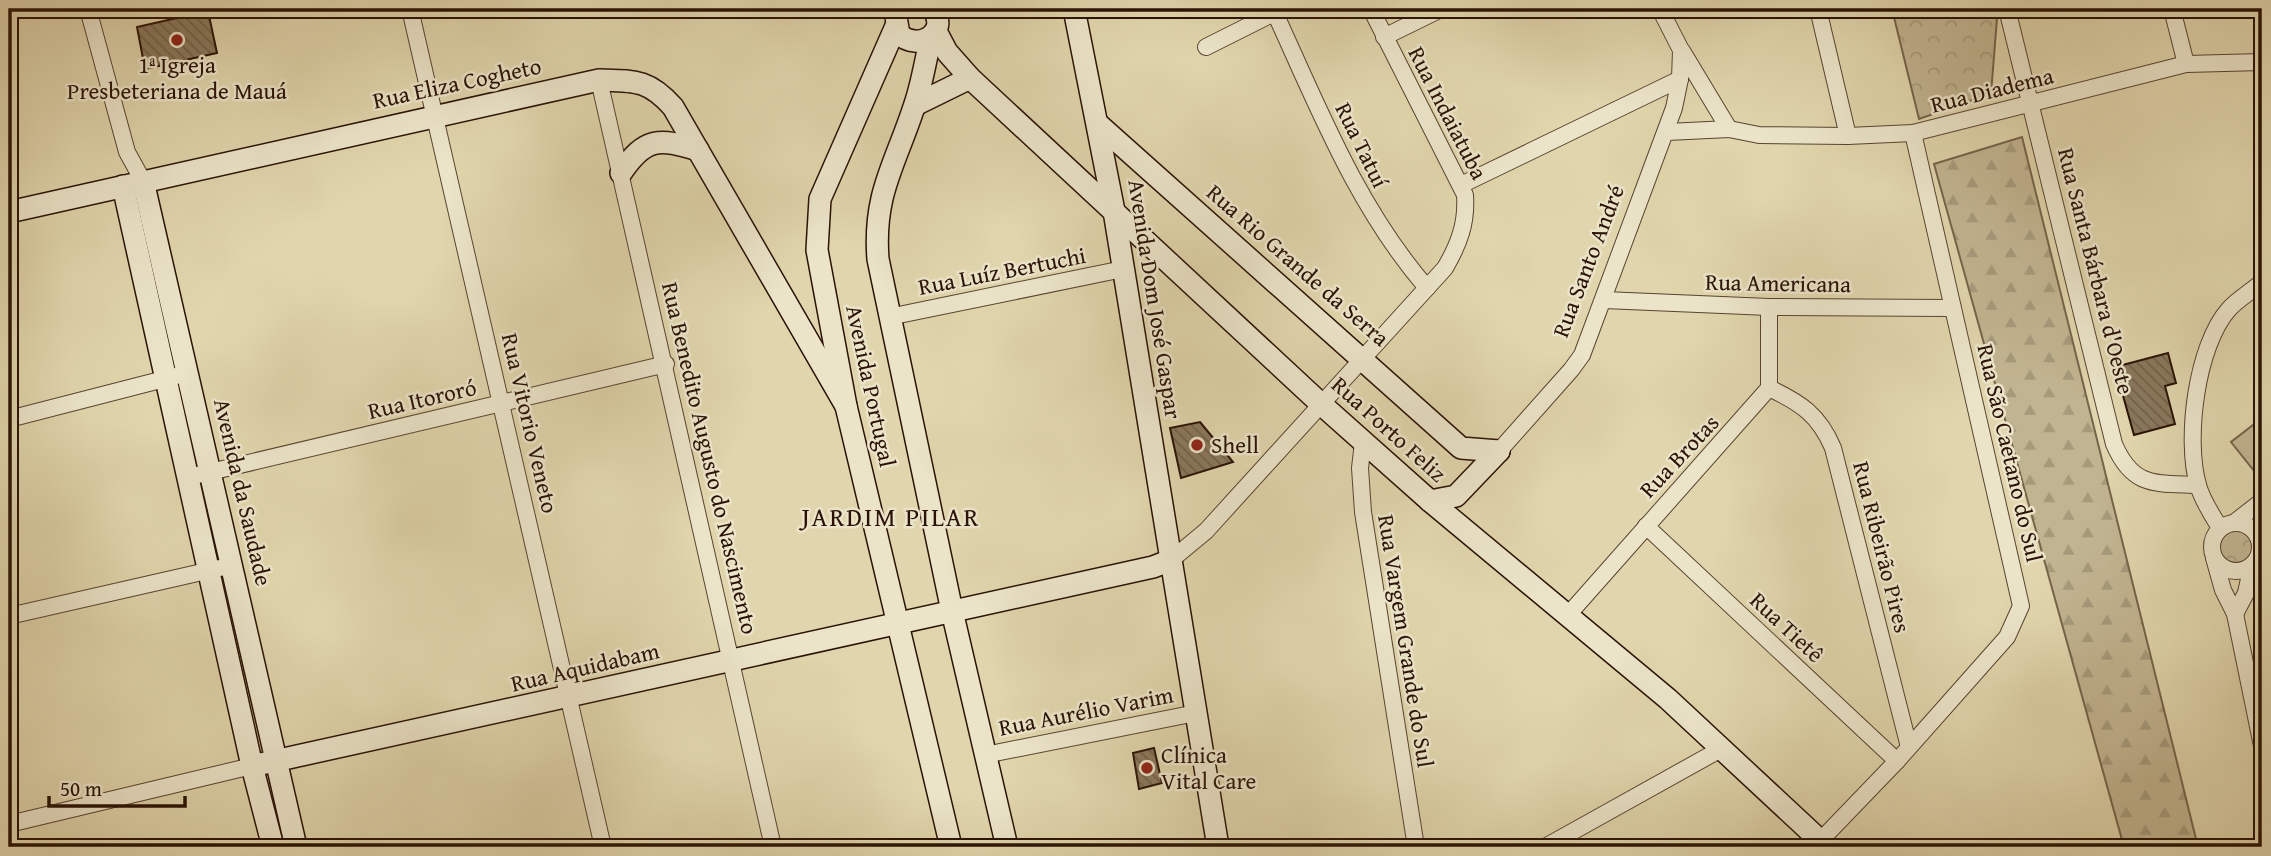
<svg xmlns="http://www.w3.org/2000/svg" width="2271" height="856" viewBox="0 0 2271 856" font-family="'Gentium Book Plus',serif">
<style>
.forest{fill:url(#forest-firs);stroke:#76644b;stroke-width:2}
.park{fill:url(#park-crowns);stroke:#76644b;stroke-width:2}
.garden{fill:#c1b490;stroke:#76644b;stroke-width:2}
.building{fill:url(#building-back-hatch);stroke:#2a1306;stroke-width:2}
.lines{fill:none;stroke-linecap:round;stroke-linejoin:round}
.street-casing{stroke:#584430;stroke-width:18}
.secondary-casing{stroke:#2a1306;stroke-width:24}
.street{stroke:#ebe4c9;stroke-width:16}
.secondary{stroke:#ebe4c9;stroke-width:21}
.poi-dot{fill:#8f2418;stroke:#ebe4c9;stroke-width:2.5}
.labels{text-anchor:middle;stroke-width:5;stroke-linejoin:round;paint-order:stroke}
.poi-label{font-size:23px;fill:#2a1306;stroke:#ebe4c9;text-anchor:start}
.street-label{font-size:23px;fill:#2a1306;stroke:#ebe4c9}
.quarter-label{font-size:26px;letter-spacing:2px;fill:#2a1306;stroke:#ebe4c9}
</style>
<defs>
<pattern id="forest-firs" width="22" height="20" patternUnits="userSpaceOnUse" patternTransform="scale(1.75)"><rect width="22" height="20" fill="#c1b490"/><path d="M5 1l3.5 6h-7zM16 11l3.5 6h-7z" fill="#a69a7b"/></pattern>
<pattern id="park-crowns" width="20" height="18" patternUnits="userSpaceOnUse" patternTransform="scale(1.75)"><rect width="20" height="18" fill="#c1b490"/><path d="M2 6a3 3 0 1 1 6 0M12 15a3 3 0 1 1 6 0" fill="none" stroke="#a69a7b"/></pattern>
<pattern id="building-back-hatch" width="6" height="6" patternUnits="userSpaceOnUse" patternTransform="scale(1.75)"><rect width="6" height="6" fill="#89785c"/><path d="M-1 5l2 2M0 0l6 6M5-1l2 2" fill="none" stroke="#70614a"/></pattern>
</defs>
<rect width="100%" height="100%" fill="#e0d5ac"/>
<filter id="stains"><feTurbulence type="fractalNoise" baseFrequency=".00286" numOctaves="4"/><feColorMatrix values="0 0 0 0 .2 0 0 0 0 .09 0 0 0 0 .02 0 0 0 .5 -.17"/></filter>
<radialGradient id="worn" r=".72"><stop offset=".6" stop-color="#630" stop-opacity="0"/><stop offset="1" stop-color="#630" stop-opacity=".3"/></radialGradient>
<polygon class="forest" points="2022,137 2198,847 2124,847 1934,164"/>
<g class="park">
<polygon points="1892,9 1995,9 1997,18 1991,94 1919,119"/>
<circle cx="2237" cy="547" r="22"/>
</g>
<polygon class="garden" points="2262,418 2262,466 2255,472 2231,442"/>
<g class="building">
<polygon points="208,11 217,53 145,69 137,27"/>
<polygon points="2168,353 2176,383 2165,386 2175,424 2134,435 2115,367"/>
<polygon points="1200,422 1233,462 1181,478 1170,428"/>
<polygon points="1154,748 1162,783 1139,789 1133,753"/>
</g>
<g class="lines">
<g class="street-casing">
<g id="street">
<polyline points="88,9 127,152 143,181"/>
<polyline points="410,9 603,847"/>
<polyline points="1818,9 1848,136"/>
<path d="M2007 9 2114 444C2133 488 2155 483 2198 485"/>
<polyline points="2172,9 2186,64"/>
<path d="M1275 13C1319 109 1357 207 1427 288"/>
<polyline points="1384,37 1441,9"/>
<polyline points="1206,47 1282,9"/>
<polyline points="1682,51 1729,129"/>
<polyline points="599,80 773,847"/>
<polyline points="1667,132 1729,129 1759,135 1848,136 1913,133 2186,64 2262,62"/>
<polyline points="1461,185 1680,79"/>
<polyline points="1604,300 1769,307 1952,308"/>
<polyline points="889,317 1123,269"/>
<path d="M1769 388C1801 403 1819 415 1833 448L1909 747"/>
<polyline points="9,419 176,376"/>
<polyline points="1363,442 1360,468 1363,512 1416,847"/>
<polyline points="1499,451 1571,370 1582,355 1674,108 1680,79 1681,50 1660,9"/>
<polyline points="189,477 666,364"/>
<polyline points="2235,522 2262,501"/>
<circle cx="2236" cy="547" r="24"/>
<polyline points="1646,526 1897,761"/>
<path d="M2220 528C2212 515 2202 500 2198 485 2185 440 2196 346 2229 309 2238 299 2252 291 2262 282"/>
<polyline points="2214,558 2223,590 2235,614 2262,746"/>
<path d="M1171 560 1206 531 1445 268C1459 244 1467 223 1465 195L1371 9"/>
<polyline points="2235,614 2246,593 2252,565"/>
<polyline points="1568,615 1769,388 1769,307"/>
<polyline points="9,616 233,565"/>
<polyline points="985,755 1196,713"/>
<polyline points="9,824 252,766"/>
<polyline points="1820,841 1897,761 2007,637 2021,606 1913,133"/>
<polyline points="1545,847 1721,749"/>
</g>
</g>
<g class="secondary-casing">
<g id="secondary">
<path d="M900 9 896 17 899 34C918 52 950 33 933 9"/>
<polyline points="1074,9 1114,211 1218,847"/>
<polyline points="896,26 820,199 817,250 846,406 951,847"/>
<polyline points="936,31 947,52 970,78 1321,404 1430,501 1668,699 1827,847"/>
<path d="M931 38C925 61 922 85 914 107 895 165 873 194 878 259L952 611 1007 847"/>
<polyline points="915,105 970,78"/>
<polyline points="1098,124 1461,448 1499,451"/>
<path d="M621 173C645 137 659 138 698 150"/>
<polyline points="143,181 296,847"/>
<polyline points="123,186 252,766 273,847"/>
<path d="M9 212 599 80C634 81 648 79 673 107L846 406"/>
<polyline points="1430,501 1456,496 1499,451"/>
<polyline points="252,766 1153,567 1171,560"/>
</g>
</g>
<use href="#street" class="street"/>
<use href="#secondary" class="secondary"/>
</g>
<g class="poi-dot">
<circle cx="177" cy="40" r="7"/>
<circle cx="1197" cy="445" r="7"/>
<circle cx="1147" cy="768" r="7"/>
</g>
<g class="labels">
<g class="poi-label">
<text x="177" y="73" text-anchor="middle">1ª Igreja<tspan x="177" dy="26">Presbeteriana de Mauá</tspan></text>
<text x="1211" y="453">Shell</text>
<text x="1161" y="763">Clínica<tspan x="1161" dy="26">Vital Care</tspan></text>
</g>
<g class="street-label">
<text transform="translate(457 83) rotate(-12)" y="8">Rua Eliza Cogheto</text>
<text transform="translate(1992 90) rotate(-14)" y="8">Rua Diadema</text>
<text transform="translate(1448 113) rotate(63)" y="8">Rua Indaiatuba</text>
<text transform="translate(1362 145) rotate(64)" y="8">Rua Tatuí</text>
<text transform="translate(1588 261) rotate(-69)" y="8">Rua Santo André</text>
<text transform="translate(1298 265) rotate(41)" y="8">Rua Rio Grande da Serra</text>
<text transform="translate(1002 271) rotate(-11)" y="8">Rua Luíz Bertuchi</text>
<text transform="translate(2096 271) rotate(76)" y="8">Rua Santa Bárbara d'Oeste</text>
<text transform="translate(1778 283) rotate(1)" y="8">Rua Americana</text>
<text transform="translate(1155 299) rotate(81)" y="8">Avenida Dom José Gaspar</text>
<text transform="translate(871 386) rotate(78)" y="8">Avenida Portugal</text>
<text transform="translate(422 399) rotate(-13)" y="8">Rua Itororó</text>
<text transform="translate(530 423) rotate(77)" y="8">Rua Vitorio Veneto</text>
<text transform="translate(1389 429) rotate(42)" y="8">Rua Porto Feliz</text>
<text transform="translate(2010 453) rotate(77)" y="8">Rua São Caetano do Sul</text>
<text transform="translate(1679 456) rotate(-47)" y="8">Rua Brotas</text>
<text transform="translate(710 458) rotate(77)" y="8">Rua Benedito Augusto do Nascimento</text>
<text transform="translate(243 492) rotate(77)" y="8">Avenida da Saudade</text>
<text transform="translate(1882 547) rotate(76)" y="8">Rua Ribeirão Pires</text>
<text transform="translate(1787 627) rotate(43)" y="8">Rua Tietê</text>
<text transform="translate(1406 641) rotate(81)" y="8">Rua Vargem Grande do Sul</text>
<text transform="translate(585 667) rotate(-13)" y="8">Rua Aquidabam</text>
<text transform="translate(1086 711) rotate(-11)" y="8">Rua Aurélio Varim</text>
</g>
<g class="quarter-label">
<text x="891" y="526">JARDIM PILAR</text>
</g>
</g>
<rect width="2271" height="856" fill="none" stroke="#e0d5ac" stroke-width="35"/>
<rect x="10" y="10" width="2250" height="835" fill="none" stroke="#2a1306" stroke-width="3.5"/>
<rect x="18" y="18" width="2236" height="821" fill="none" stroke="#2a1306" stroke-width="2"/>
<path d="M49 796v10h136v-10" fill="none" stroke="#2a1306" stroke-width="3.5"/>
<text x="60" y="796" font-size="21" fill="#2a1306" stroke="#ebe4c9" stroke-width="5" paint-order="stroke">50 m</text>
<rect width="100%" height="100%" filter="url(#stains)"/>
<rect width="100%" height="100%" fill="url(#worn)"/>
</svg>
